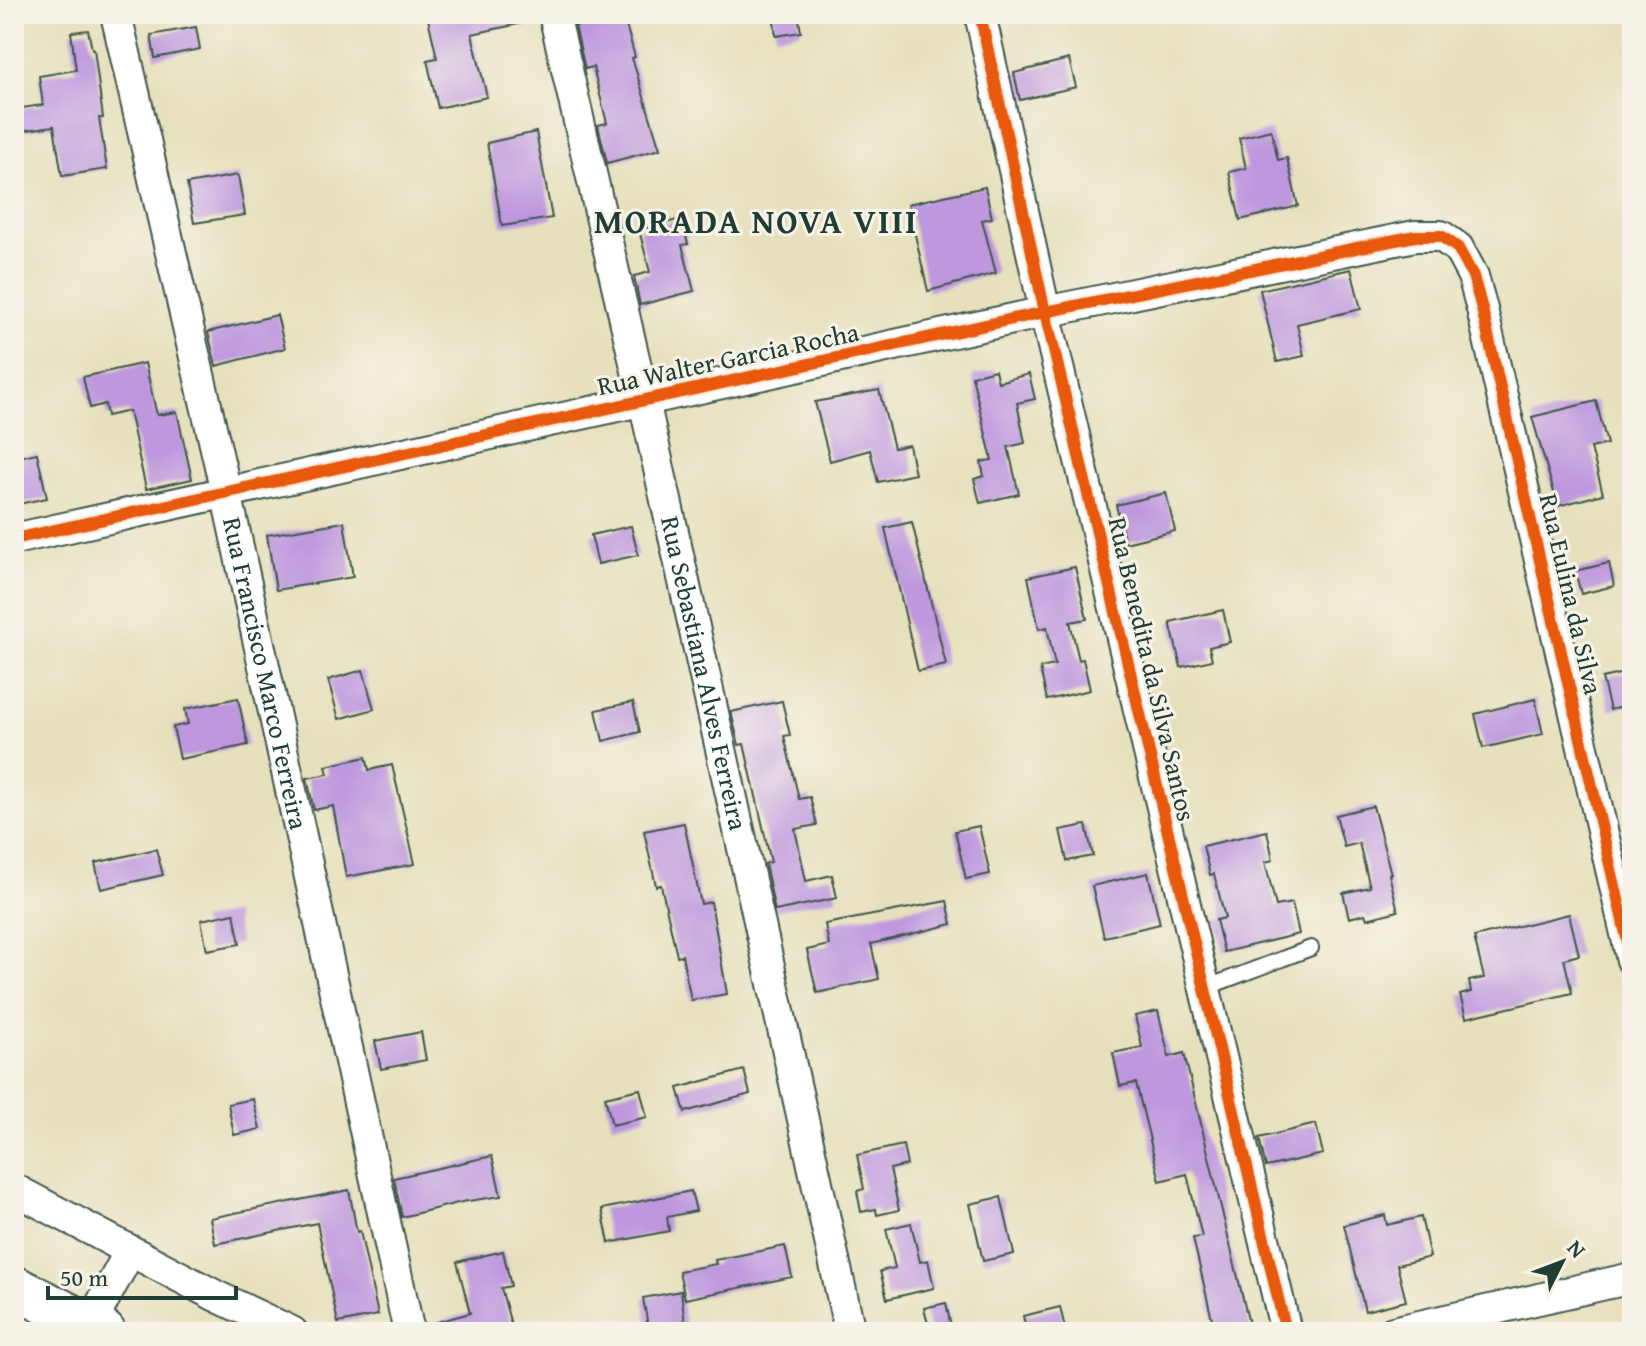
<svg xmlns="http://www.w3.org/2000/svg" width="1646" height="1346" viewBox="0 0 1646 1346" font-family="'Gentium Book Plus',serif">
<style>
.building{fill:#be97de}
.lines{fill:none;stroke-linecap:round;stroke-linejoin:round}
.lane-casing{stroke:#3d5548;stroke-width:18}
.street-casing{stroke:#3d5548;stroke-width:34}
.secondary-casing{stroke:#3d5548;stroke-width:46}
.lane{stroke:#fff;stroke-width:14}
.street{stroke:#fff;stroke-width:30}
.secondary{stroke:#fff;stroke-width:42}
.cycleway-casing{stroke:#f7f3e8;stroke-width:17}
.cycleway{stroke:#e8590c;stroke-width:12}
.labels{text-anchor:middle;stroke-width:6;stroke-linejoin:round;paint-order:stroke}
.street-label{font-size:26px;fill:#1f3d34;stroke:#f7f3e8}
.district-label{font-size:34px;font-weight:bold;letter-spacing:2px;fill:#1f3d34;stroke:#f7f3e8}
</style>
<rect width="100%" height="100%" fill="#f7f3e8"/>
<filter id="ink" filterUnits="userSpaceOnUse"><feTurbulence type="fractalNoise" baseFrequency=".0125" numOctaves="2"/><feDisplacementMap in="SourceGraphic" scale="16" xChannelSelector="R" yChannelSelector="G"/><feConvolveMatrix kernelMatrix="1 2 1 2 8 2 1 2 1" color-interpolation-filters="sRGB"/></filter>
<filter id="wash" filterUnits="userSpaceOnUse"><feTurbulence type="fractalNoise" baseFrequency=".006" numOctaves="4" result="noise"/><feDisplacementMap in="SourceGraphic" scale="32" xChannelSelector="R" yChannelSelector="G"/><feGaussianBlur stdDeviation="1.8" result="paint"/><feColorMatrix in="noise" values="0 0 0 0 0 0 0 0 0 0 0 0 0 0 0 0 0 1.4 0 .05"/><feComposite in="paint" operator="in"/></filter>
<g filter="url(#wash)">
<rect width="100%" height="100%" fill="#e6e0bc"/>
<g id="blocks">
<g class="building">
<polygon points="427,14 522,14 523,23 472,34 487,97 438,108 427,60 437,58"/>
<polygon points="623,14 635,57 632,58 660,149 607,163 598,125 607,123 593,67 585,69 575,26"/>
<polygon points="773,14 798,14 801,32 776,36"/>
<polygon points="196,27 200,49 155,58 151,35"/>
<polygon points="88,30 92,49 94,49 103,118 99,118 107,169 62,176 54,126 14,132 14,109 43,105 39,76 76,70 71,32"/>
<polygon points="1069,59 1076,87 1020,100 1014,73"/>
<polygon points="1271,130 1278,160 1287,158 1298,206 1240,220 1229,172 1246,168 1239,138"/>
<polygon points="536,132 552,218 502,226 487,143"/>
<polygon points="238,175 245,215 194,223 187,184"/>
<polygon points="985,187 992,218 982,220 996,273 928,291 908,204"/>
<polygon points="681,219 688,244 682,245 694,291 640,305 634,276 650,272 639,230"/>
<polygon points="1351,269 1361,309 1297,324 1304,356 1277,362 1260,290"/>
<polygon points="277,315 285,348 216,366 208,332"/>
<polygon points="145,363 157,415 177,412 192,479 146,489 129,411 107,416 105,404 90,408 83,377"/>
<polygon points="995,370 998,382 1029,374 1035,399 1017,403 1025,443 1008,447 1019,494 980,503 974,479 984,476 981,462 992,460 972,376"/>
<polygon points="879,390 894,448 909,445 915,474 878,482 870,450 830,461 815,402"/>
<polygon points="1596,401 1607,444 1591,448 1603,494 1558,506 1532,417"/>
<polygon points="37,453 47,498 14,505 14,458"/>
<polygon points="1166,493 1175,531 1125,543 1116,505"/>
<polygon points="344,522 353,577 276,590 267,535"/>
<polygon points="912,522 946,665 918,671 885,528"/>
<polygon points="631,526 638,555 598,564 591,535"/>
<polygon points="1609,563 1614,586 1581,594 1575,571"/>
<polygon points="1075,567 1087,619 1070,622 1079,660 1083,659 1090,690 1047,700 1040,668 1055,665 1047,627 1039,629 1028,577"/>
<polygon points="1223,610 1230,642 1209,647 1212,660 1181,667 1170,622"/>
<polygon points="363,670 374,709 339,719 328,680"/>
<polygon points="1632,671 1632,704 1610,710 1602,678"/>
<polygon points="238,698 248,745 180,759 173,727 188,724 185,709"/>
<polygon points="1535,699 1543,734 1483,748 1475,714"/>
<polygon points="782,701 790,735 784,736 799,799 810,797 817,825 795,829 806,881 832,875 837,898 775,911 765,864 771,862 744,744 739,745 731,712"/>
<polygon points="633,702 640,732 603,741 596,710"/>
<polygon points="366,757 369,770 392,765 415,864 346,877 333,806 314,810 307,778 328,774 326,766"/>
<polygon points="1373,806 1391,874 1389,874 1398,911 1367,919 1365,914 1349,918 1343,893 1370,887 1359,843 1344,847 1336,815"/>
<polygon points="684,823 701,904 711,902 727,994 691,1000 682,955 677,956 661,885 656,886 644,831"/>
<polygon points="1086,825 1093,856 1067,861 1060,830"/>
<polygon points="979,826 990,874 966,879 955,831"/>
<polygon points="1267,831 1273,860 1265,862 1276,906 1292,903 1299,934 1224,952 1216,920 1225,918 1214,874 1210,875 1203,846"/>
<polygon points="156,849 163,875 101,889 95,863"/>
<polygon points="1148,873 1160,924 1104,937 1092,886"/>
<polygon points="947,901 952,924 871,944 879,979 817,993 807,950 829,945 825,924"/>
<polygon points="234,913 240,944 207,950 201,920"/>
<polygon points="1569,914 1579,955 1564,959 1572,993 1466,1018 1460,995 1471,992 1469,981 1484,978 1474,937"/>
<polygon points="1158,1011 1169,1057 1184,1053 1251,1332 1215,1332 1193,1238 1202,1237 1187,1174 1160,1181 1136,1083 1120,1086 1113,1053 1142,1047 1135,1016"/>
<polygon points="421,1032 426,1060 381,1069 375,1041"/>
<polygon points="744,1070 750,1094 685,1112 678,1088"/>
<polygon points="640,1089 647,1117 612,1125 605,1097"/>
<polygon points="253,1099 260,1129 234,1135 228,1104"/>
<polygon points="1316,1124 1323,1154 1266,1167 1259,1138"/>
<polygon points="903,1145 907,1165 890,1169 899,1210 877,1215 876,1209 861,1212 857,1191 864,1189 857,1155"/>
<polygon points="492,1156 501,1196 462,1202 402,1217 394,1178"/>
<polygon points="349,1190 357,1232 360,1231 378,1315 338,1323 317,1223 215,1244 210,1218"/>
<polygon points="691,1191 696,1211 667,1217 669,1231 609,1243 602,1209"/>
<polygon points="1001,1197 1014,1254 983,1261 970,1204"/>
<polygon points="1385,1215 1387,1225 1421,1217 1430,1257 1397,1265 1406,1301 1365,1311 1344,1225"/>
<polygon points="911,1223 920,1262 928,1260 934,1288 887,1299 880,1271 895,1268 886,1229"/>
<polygon points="785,1246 792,1277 685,1299 679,1271 716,1264 715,1260"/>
<polygon points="503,1251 511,1286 501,1288 513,1332 426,1332 426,1325 470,1313 457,1262"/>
<polygon points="681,1291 686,1332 649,1332 643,1298"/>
<polygon points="946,1303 952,1332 930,1332 924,1308"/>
<polygon points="1060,1307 1066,1332 1027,1332 1023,1316"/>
</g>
</g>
</g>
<g filter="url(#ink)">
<use href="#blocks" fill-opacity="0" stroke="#3d5548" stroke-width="2"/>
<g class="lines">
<g class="lane-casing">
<polyline id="lane" points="1205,988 1311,948"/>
</g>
<g class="street-casing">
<g id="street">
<path id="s1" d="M116 14 226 492 409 1332"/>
<path id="s2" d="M554 14 644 401 850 1332"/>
<polyline points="980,14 1045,312 1286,1332"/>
<polyline points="14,539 1045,312 1415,236 1441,236 1458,248 1473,276 1482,309 1632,960"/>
<polyline points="14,1189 216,1296 292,1332"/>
<polyline points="90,1325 130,1251"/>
<polyline points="1393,1332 1632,1278"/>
</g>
</g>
<g class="secondary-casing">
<polyline id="secondary" points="14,1287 104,1332"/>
</g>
<use href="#lane" class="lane"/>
<use href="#street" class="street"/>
<use href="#secondary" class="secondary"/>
<g class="cycleway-casing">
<g id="cycleway">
<polyline points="980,14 1045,312 1286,1332"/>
<polyline points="14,539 1045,312 1415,236 1441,236 1458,248 1473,276 1482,309 1632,960"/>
</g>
</g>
<use href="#cycleway" class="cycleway"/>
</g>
</g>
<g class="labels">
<g class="street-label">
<text transform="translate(728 359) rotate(-12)" y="9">Rua Walter Garcia Rocha</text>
<text transform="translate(1571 594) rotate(77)" y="9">Rua Eulina da Silva</text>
<text transform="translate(1152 669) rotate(77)" y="9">Rua Benedita da Silva Santos</text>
<text dy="9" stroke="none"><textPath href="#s1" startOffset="676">Rua Francisco Marco Ferreira</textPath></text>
<text dy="9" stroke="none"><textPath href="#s2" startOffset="676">Rua Sebastiana Alves Ferreira</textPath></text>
</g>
<g class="district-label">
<text x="756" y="233">MORADA NOVA VIII</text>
</g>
</g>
<rect width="1646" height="1346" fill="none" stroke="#f7f3e8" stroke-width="48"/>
<g transform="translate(1562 1262) rotate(48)" stroke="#f7f3e8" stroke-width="6" paint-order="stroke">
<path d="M0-6L14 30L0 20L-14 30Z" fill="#1f3d34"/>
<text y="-12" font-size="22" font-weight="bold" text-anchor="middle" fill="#1f3d34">N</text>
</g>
<path d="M48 1286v12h188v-12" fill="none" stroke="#1f3d34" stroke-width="4"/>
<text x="60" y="1286" font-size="24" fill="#1f3d34" stroke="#f7f3e8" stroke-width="6" paint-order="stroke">50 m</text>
</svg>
